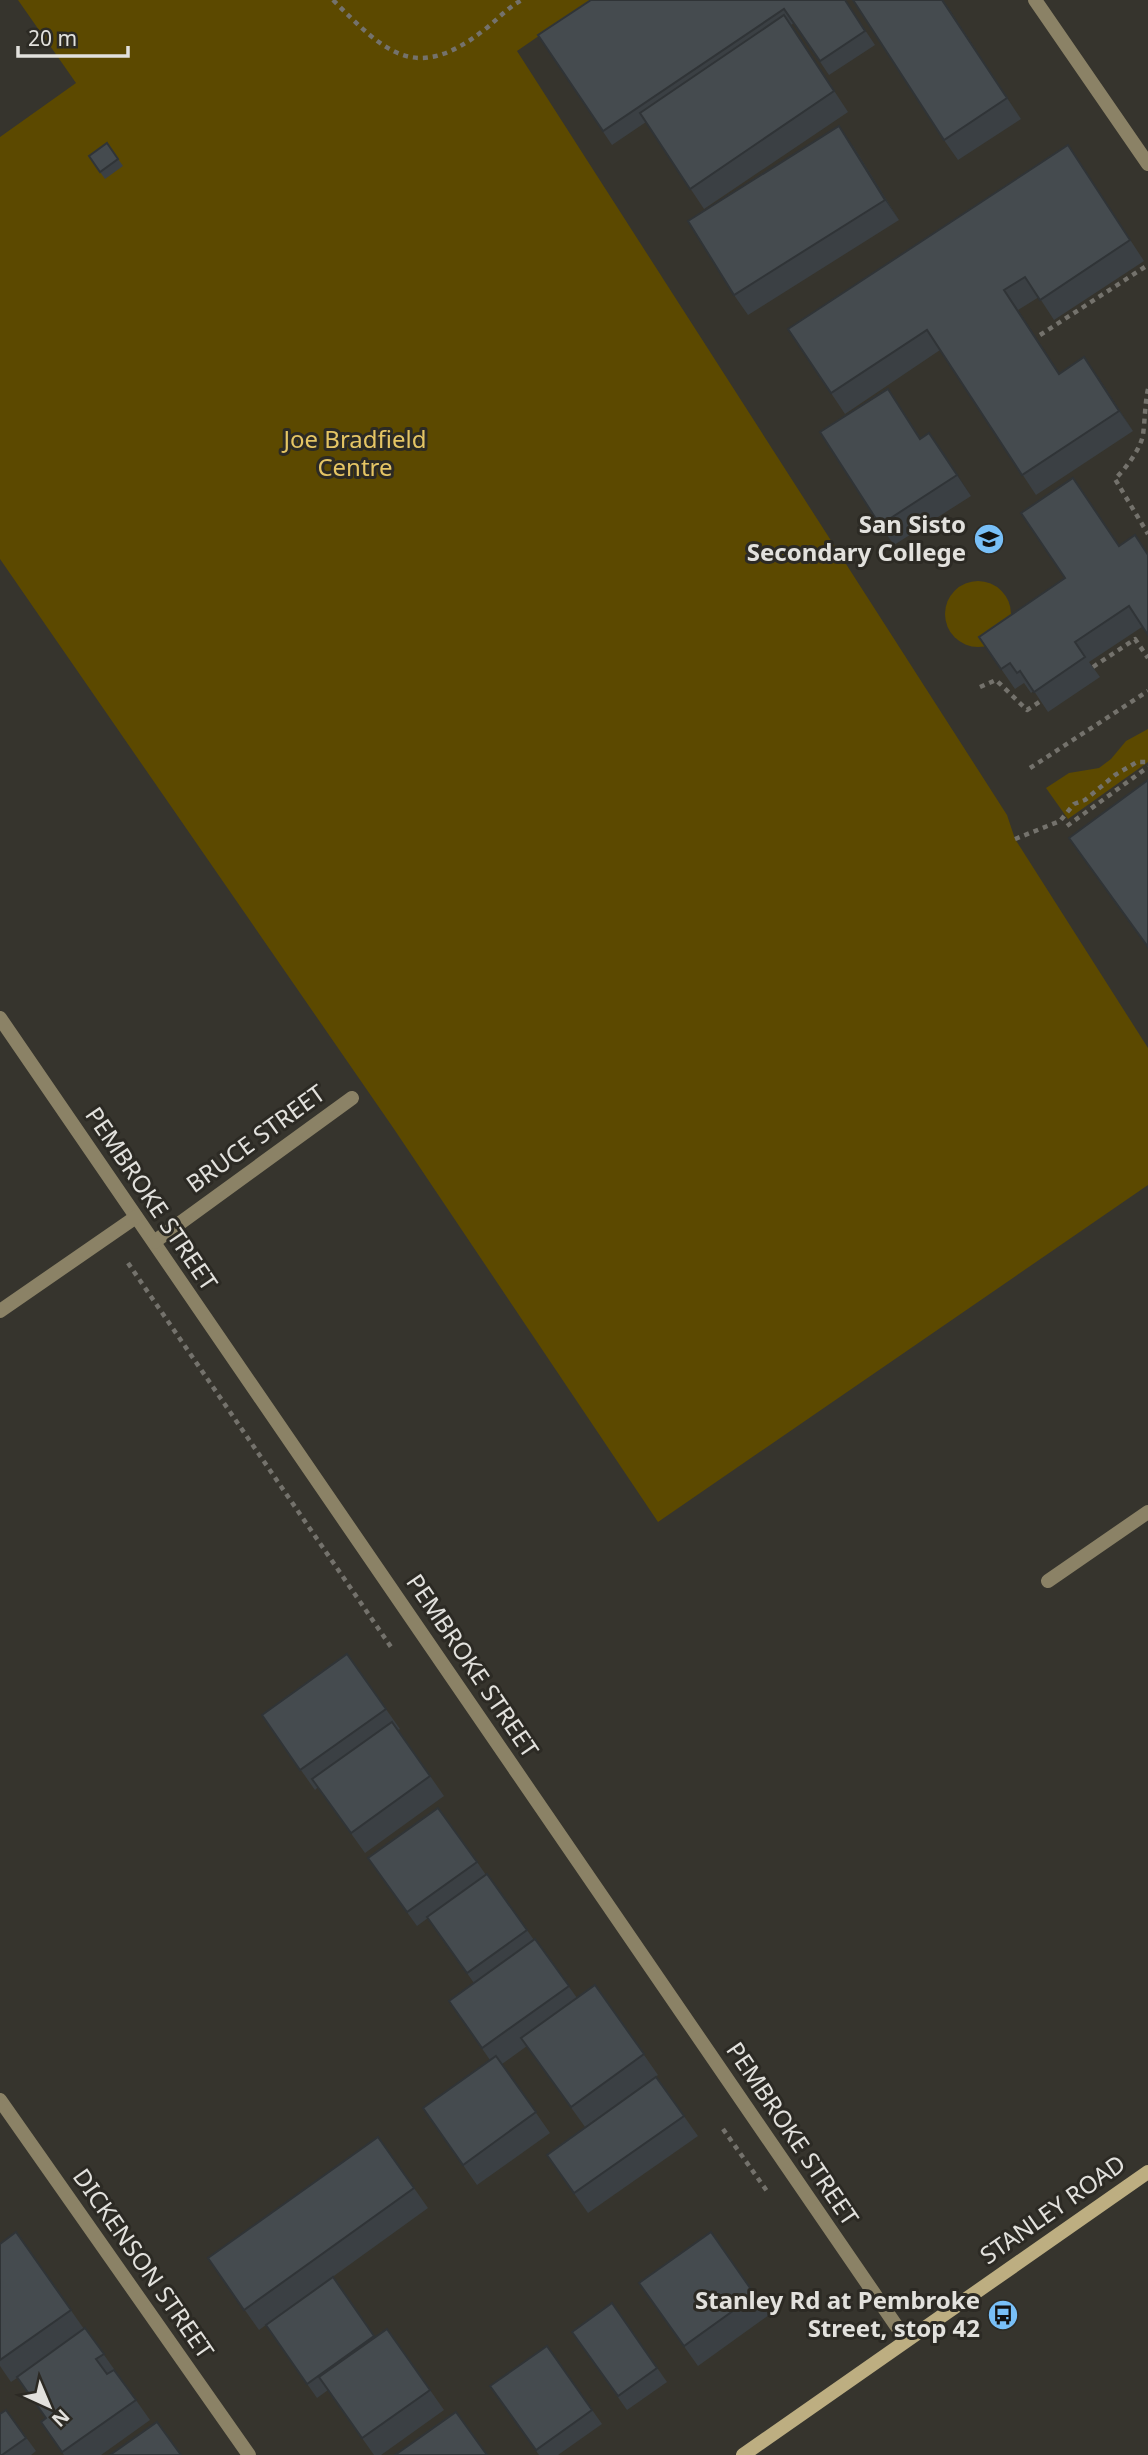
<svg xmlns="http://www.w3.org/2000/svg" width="1148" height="2455" viewBox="0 0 1148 2455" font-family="'Noto Sans',sans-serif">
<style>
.green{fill:#5c4900}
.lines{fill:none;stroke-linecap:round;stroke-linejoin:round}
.path{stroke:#74726c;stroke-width:4.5;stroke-dasharray:5 5;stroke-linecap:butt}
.street{stroke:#8b8266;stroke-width:14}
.secondary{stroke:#bdae81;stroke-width:14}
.wall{fill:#3b4044}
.shaded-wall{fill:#303437}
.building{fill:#454b4f;stroke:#303437;stroke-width:2}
.labels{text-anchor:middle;stroke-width:6;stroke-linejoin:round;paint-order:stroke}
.park-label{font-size:24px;fill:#e5c564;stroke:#2c2a24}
.poi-label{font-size:24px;font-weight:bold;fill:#e2e1dd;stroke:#2c2a24;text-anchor:end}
.street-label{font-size:24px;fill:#e2e1dd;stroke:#2c2a24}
</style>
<rect width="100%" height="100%" fill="#36342d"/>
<g class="green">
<polygon points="18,0 591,0 517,51 1007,815 1015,839 1148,1048 1148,1185 658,1522 394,1129 0,559 0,137 76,83"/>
<circle cx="978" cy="614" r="33"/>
<polygon points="1148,729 1148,762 1068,819 1046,788 1069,773 1099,768 1111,759 1126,741"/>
</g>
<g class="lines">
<g class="path">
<path d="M333 0C385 52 415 84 484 30 497 20 507 8 522 0"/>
<polyline points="1040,335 1148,265"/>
<path d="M1148 389C1145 404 1145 419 1143 435 1140 450 1126 468 1115 479L1148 534"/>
<polyline points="1093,667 1135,639 1148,658"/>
<polyline points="980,687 996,680 1027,710 1041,701"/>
<polyline points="1030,768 1148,691"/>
<polyline points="1067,826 1148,767"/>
<polyline points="1015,839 1060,821 1074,804 1085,800 1115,775 1137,762 1148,762"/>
<polyline points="128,1263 391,1647"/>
<polyline points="723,2129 769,2194"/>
</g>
<g class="street">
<polyline points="1035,0 1148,164"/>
<polyline points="0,1018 906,2340"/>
<polyline points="154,1242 352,1098"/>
<polyline points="0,1311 136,1217"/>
<polyline points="1048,1581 1148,1512"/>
<polyline points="0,2100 249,2455"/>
</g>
<polyline class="secondary" points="743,2455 1148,2172"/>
</g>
<g class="wall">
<polygon points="845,0 875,45 829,75 794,23 791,25 848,112 704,209 646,122 612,145 538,35"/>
<polygon points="943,0 1021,119 958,160 944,140"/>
<polygon points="107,143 123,166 105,179 89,156"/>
<polygon points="1068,145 1144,261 1054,320 1039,297 1018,310 1059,374 1098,377 1133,431 1036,495 940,350 845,414 831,393"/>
<polygon points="853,146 899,220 748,315 734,295"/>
<polygon points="902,410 921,439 929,433 971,496 894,545 880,525"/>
<polygon points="1073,478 1142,627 1089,662 1100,677 1048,712 1034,691 1031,693 1024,683 1015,689 979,637 1065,578"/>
<polygon points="347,1654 400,1729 398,1730 444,1796 365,1853 318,1787 315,1790 262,1715"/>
<polygon points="368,1858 477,1862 486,1875 487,1874 534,1940 535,1939 577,1998 595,1985 658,2075 585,2127 527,2046 502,2064 550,2133 477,2185 423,2108 490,2060 449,2001 474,1983 428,1918 417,1926"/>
<polygon points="656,2077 698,2136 588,2213 547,2155"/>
<polygon points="378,2137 428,2208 259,2330 208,2258"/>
<polygon points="16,2232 84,2329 85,2328 150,2420 101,2455 64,2455 41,2422 46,2418 17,2378 11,2382 0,2366 0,2244"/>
<polygon points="711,2232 769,2315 698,2366 639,2283"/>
<polygon points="333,2277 375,2337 387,2329 444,2410 381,2455 374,2455 328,2390 317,2398 266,2325"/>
<polygon points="612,2303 667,2382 627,2410 572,2332"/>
<polygon points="547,2346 602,2424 558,2455 539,2455 490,2386"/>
<polygon points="6,2410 36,2451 31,2455 0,2455"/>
</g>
<g class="shaded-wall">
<polygon points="942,0 943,0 1021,119 1007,98"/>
<polygon points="839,126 853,146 899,220 885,200"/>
<polygon points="1004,290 1018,310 1073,394 1059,374"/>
<polygon points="1084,357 1098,377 1133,431 1119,411"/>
<polygon points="888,389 902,410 934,459 920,439"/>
<polygon points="929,433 944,453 971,496"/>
</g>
<g class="building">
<polygon points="591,0 845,0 865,31 820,61 784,9 603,131 538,35"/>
<polygon points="853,0 942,0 1007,98 944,140"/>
<polygon points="784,15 834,91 690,189 640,113"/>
<polygon points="839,126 885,200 734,295 688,221"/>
<polygon points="107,143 118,159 100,172 89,156"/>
<polygon points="1068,145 1130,240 1040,300 1025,277 1004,290 1059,374 1084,357 1119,411 1022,475 927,330 831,393 788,329"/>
<polygon points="888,389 920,439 929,433 957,475 880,525 820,432"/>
<polygon points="1073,478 1119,546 1135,535 1148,555 1148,635 1129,606 1075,642 1085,657 1034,692 1020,671 1017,673 1010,663 1001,669 979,637 1065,578 1021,513"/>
<polygon points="1148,780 1148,947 1069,838"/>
<polygon points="347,1654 386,1709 300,1770 262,1715"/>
<polygon points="392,1722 430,1776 351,1833 312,1779"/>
<polygon points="438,1808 477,1862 407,1912 368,1858"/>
<polygon points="487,1874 527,1930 467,1973 427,1917"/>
<polygon points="535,1939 569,1986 482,2048 449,2001"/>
<polygon points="595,1985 644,2054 571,2107 521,2038"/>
<polygon points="496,2056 536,2112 463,2165 423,2108"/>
<polygon points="656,2077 684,2116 574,2193 547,2155"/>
<polygon points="378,2137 414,2188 244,2310 208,2258"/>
<polygon points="16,2232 71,2310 0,2360 0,2244"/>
<polygon points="711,2232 755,2295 684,2346 639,2283"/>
<polygon points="333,2277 374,2336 307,2384 266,2325"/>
<polygon points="612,2303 657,2368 618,2396 572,2332"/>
<polygon points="85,2328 104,2354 96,2359 107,2374 114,2370 136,2400 62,2452 41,2422 46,2418 17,2377"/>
<polygon points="387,2329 430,2390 362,2438 319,2377"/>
<polygon points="547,2346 592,2410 536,2450 490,2386"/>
<polygon points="6,2410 26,2438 2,2455 0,2455 0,2414"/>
<polygon points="456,2412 487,2455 395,2455"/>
<polygon points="157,2422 181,2455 110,2455"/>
</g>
<defs>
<g id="school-disc" transform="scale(1.575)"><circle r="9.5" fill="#78bff7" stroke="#2c2a24"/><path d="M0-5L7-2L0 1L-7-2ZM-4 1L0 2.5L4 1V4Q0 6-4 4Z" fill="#111"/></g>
<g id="bus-disc" transform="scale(1.575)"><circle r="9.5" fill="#78bff7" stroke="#2c2a24"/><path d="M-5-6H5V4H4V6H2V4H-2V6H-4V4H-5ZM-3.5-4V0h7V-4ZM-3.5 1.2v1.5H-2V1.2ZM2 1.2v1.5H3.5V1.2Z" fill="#111"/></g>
</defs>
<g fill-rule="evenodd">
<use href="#school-disc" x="989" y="539"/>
<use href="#bus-disc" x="1003" y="2315"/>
</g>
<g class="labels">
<g class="park-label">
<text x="355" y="448">Joe Bradfield<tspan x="355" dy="28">Centre</tspan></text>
</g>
<g class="poi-label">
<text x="966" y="533">San Sisto<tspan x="966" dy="28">Secondary College</tspan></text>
<text x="980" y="2309">Stanley Rd at Pembroke<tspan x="980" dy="28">Street, stop 42</tspan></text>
</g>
<g class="street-label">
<text transform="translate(256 1139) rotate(-36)" y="8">BRUCE STREET</text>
<text transform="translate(151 1199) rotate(56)" y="8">PEMBROKE STREET</text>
<text transform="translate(472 1666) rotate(56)" y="8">PEMBROKE STREET</text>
<text transform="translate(792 2134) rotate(56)" y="8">PEMBROKE STREET</text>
<text transform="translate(1053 2210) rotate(-35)" y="8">STANLEY ROAD</text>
<text transform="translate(143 2264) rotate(55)" y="8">DICKENSON STREET</text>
</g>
</g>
<g transform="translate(49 2406) rotate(136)" stroke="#2c2a24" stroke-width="5" paint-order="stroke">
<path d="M0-5L12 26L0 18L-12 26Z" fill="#e2e1dd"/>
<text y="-10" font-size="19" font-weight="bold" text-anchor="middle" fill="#e2e1dd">N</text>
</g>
<path d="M18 46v10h110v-10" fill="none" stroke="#e2e1dd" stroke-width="3.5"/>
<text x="28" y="46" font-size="21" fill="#e2e1dd" stroke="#2c2a24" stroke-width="5" paint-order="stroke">20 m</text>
</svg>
